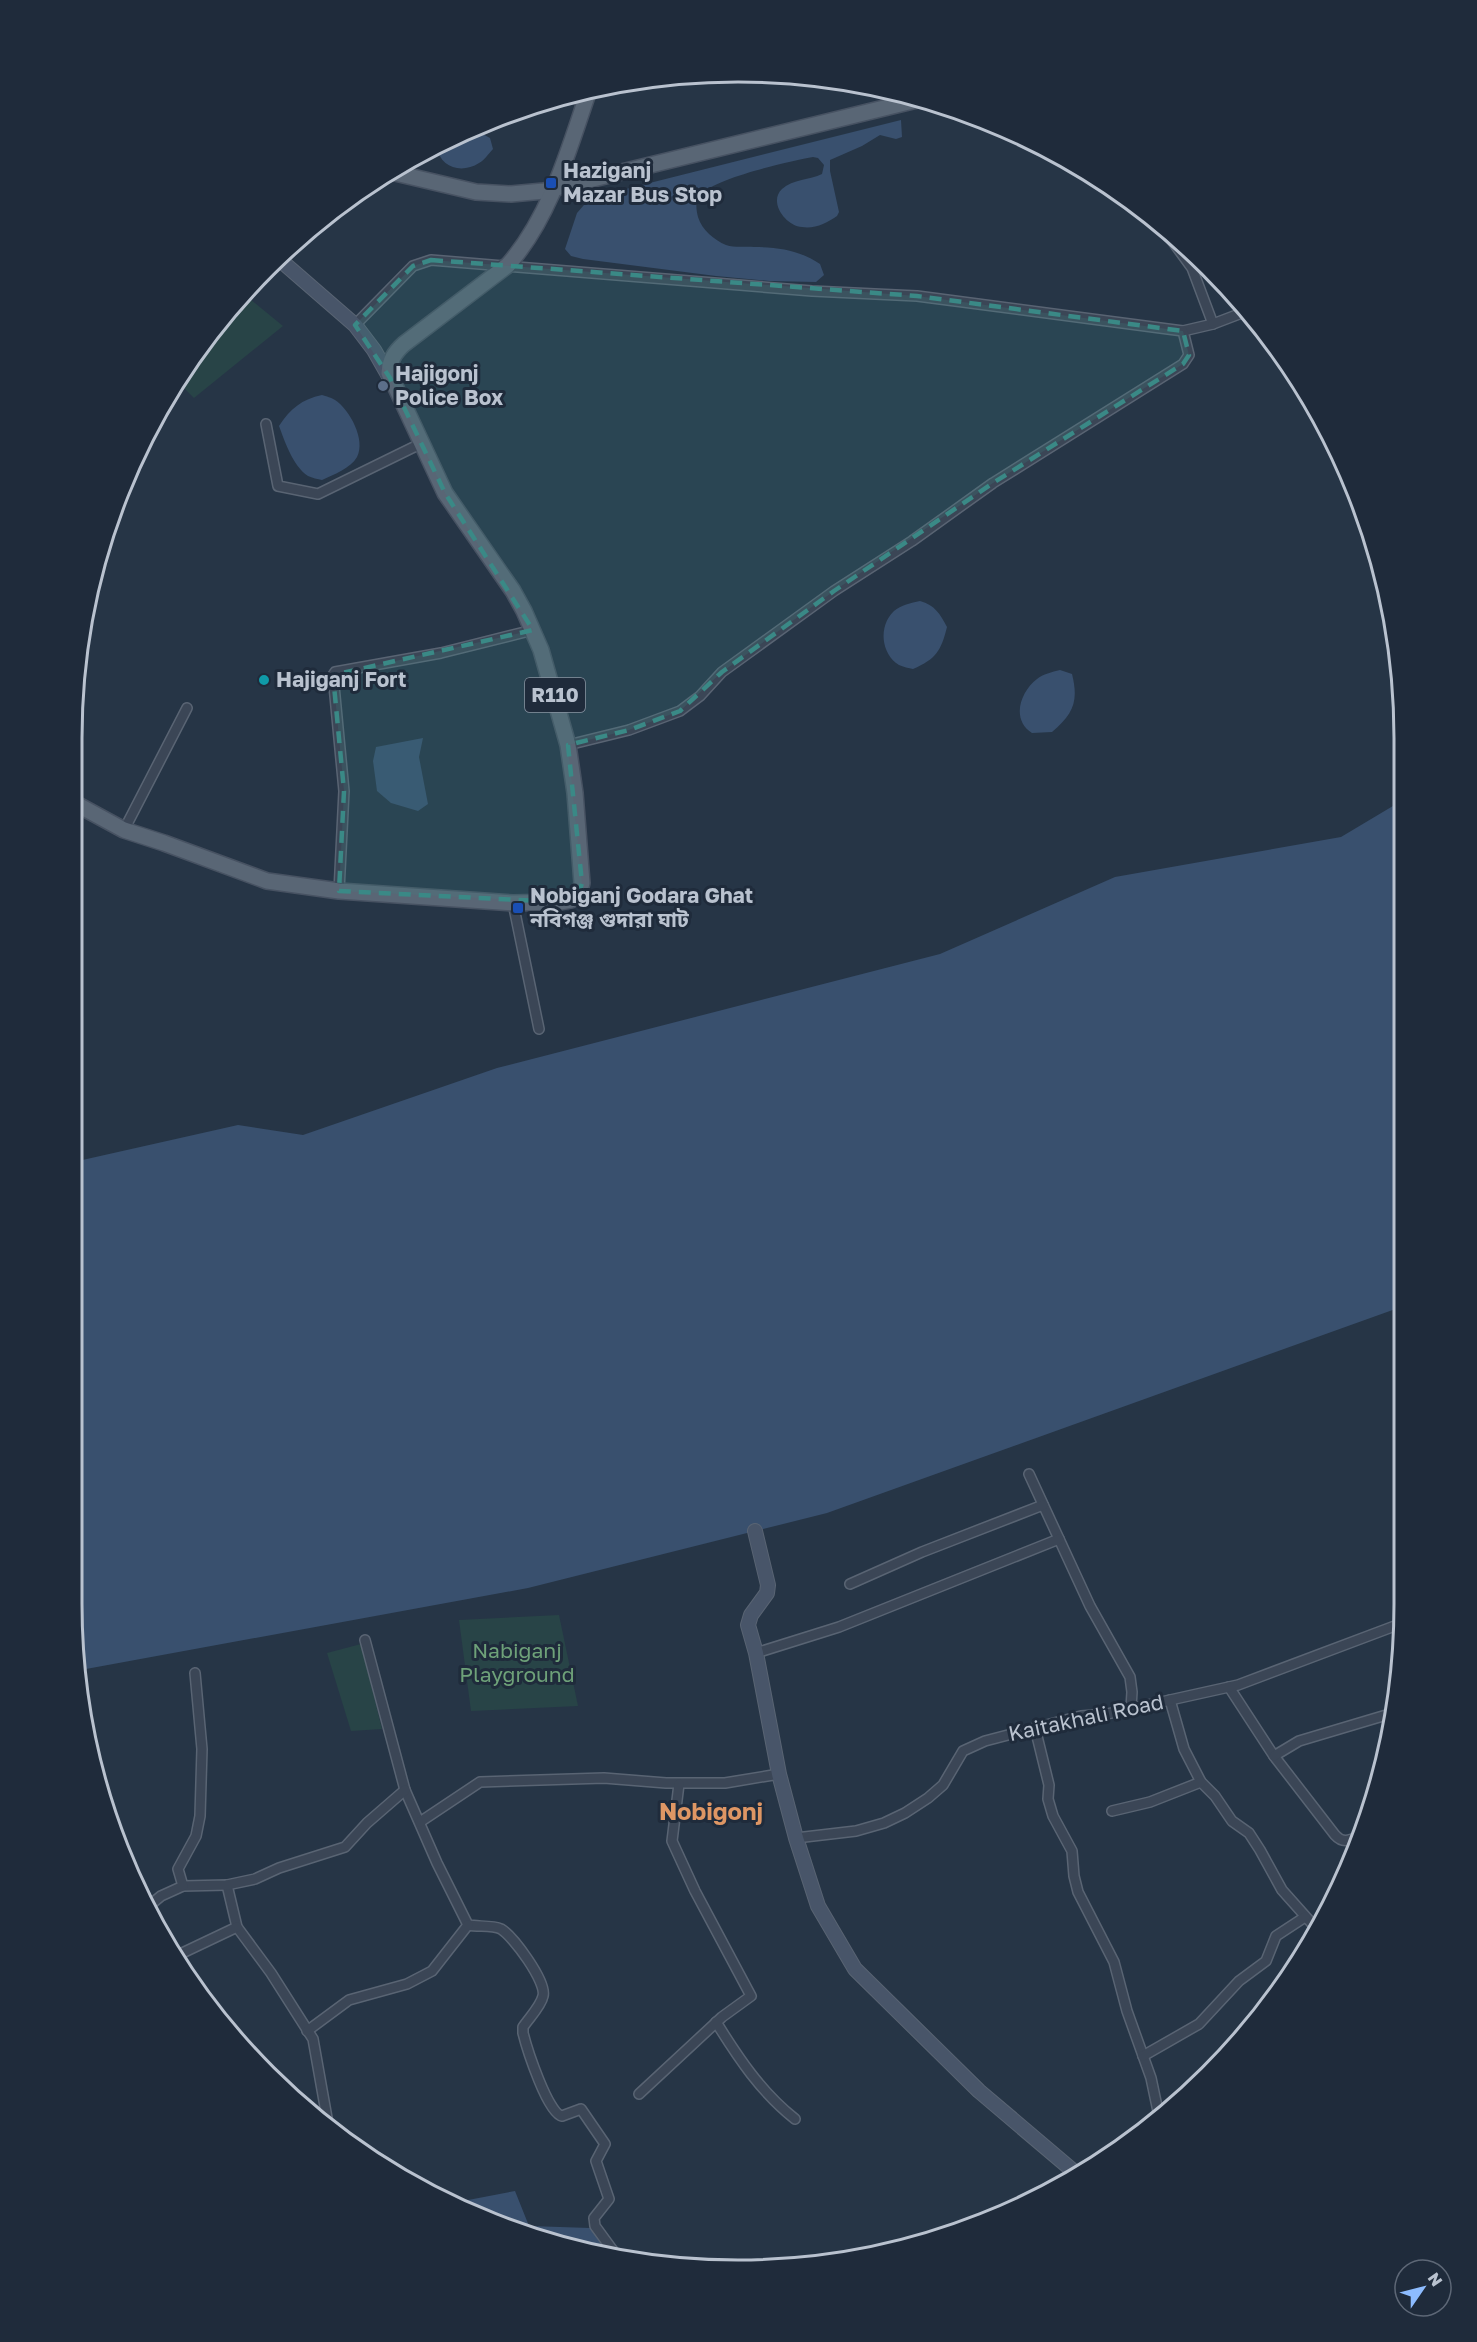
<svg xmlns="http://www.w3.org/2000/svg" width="1477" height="2342" viewBox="0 0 1477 2342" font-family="'Golos Text','Noto Sans Bengali',sans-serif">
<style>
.green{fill:#284447}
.water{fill:#39506e}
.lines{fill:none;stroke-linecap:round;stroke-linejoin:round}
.street-casing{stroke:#596473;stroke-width:12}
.secondary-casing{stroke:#596473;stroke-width:16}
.primary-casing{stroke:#475262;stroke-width:18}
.street{stroke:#3b4656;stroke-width:9}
.secondary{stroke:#485569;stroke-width:14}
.primary{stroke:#596675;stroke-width:15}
.marked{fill:#3a8986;fill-opacity:0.2;stroke:#3a8986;stroke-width:4.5;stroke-dasharray:12 8;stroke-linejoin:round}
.transit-dot{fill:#1a4fb4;stroke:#1f2b3b;stroke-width:2}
.service-dot{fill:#5c6f8a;stroke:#1f2b3b;stroke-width:2}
.culture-dot{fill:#0f9aa8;stroke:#1f2b3b;stroke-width:2}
.labels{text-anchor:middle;stroke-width:6;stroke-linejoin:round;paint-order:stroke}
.shield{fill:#1f2b3b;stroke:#8b95a3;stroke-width:1.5}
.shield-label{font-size:20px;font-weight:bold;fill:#b9c2cf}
.poi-label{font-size:21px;font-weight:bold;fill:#b9c2cf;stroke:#1f2b3b;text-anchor:start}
.park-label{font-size:21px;fill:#6ea179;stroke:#1f2b3b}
.street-label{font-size:21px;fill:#b9c2cf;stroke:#1f2b3b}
.quarter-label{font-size:24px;font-weight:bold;fill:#de9664;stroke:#1f2b3b}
.rim{fill:none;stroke:#b9c2cf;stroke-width:3}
</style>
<rect width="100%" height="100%" fill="#263546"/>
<g class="green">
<polygon points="245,295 283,326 194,398 180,384 210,332"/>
<polygon points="559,1615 578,1706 471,1711 459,1620"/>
<polygon points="361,1644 382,1729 351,1731 327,1653"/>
</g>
<g class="water">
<path d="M901 120 902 137 896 139 880 135 862 146 830 160V171L839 212 837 216C827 223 815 229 802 227 786 226 768 202 782 189 793 179 810 180 822 174L824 165 818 158 813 157C790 161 715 178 700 195 695 201 696 209 698 217 702 230 714 240 726 245 735 248 745 246 754 247 778 247 799 250 820 264L824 275 816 282 770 281 716 276 583 259 571 256 565 249 577 213 590 198Z"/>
<path d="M475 130 490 138 493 149C488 154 485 160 479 163 462 174 440 168 437 147Z"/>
<path d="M322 395C326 396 332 398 335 400 350 410 366 440 357 457 351 468 333 475 322 480 318 479 312 478 308 476 293 466 285 442 279 426 290 409 302 399 322 395Z"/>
<path d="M920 601C935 605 940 614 947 627 941 651 936 659 913 669 909 668 903 667 899 665 881 654 878 626 894 611 901 605 911 603 920 601Z"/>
<path d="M1060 670 1072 674C1079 702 1073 714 1052 732L1032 733C1011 720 1020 692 1037 679 1043 674 1052 672 1060 670Z"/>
<polygon points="423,738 419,757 428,804 418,811 391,803 377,791 373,761 376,747"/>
<polygon points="1403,800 1401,1307 827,1513 528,1588 86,1669 78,1664 78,1161 238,1125 303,1135 497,1068 940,954 1115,877 1341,837"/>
<polygon points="515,2191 529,2226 590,2228 606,2251 524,2235 465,2208 463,2201"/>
</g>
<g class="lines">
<g class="street-casing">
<g id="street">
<polyline points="1160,224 1192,268 1213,324 1183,331"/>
<polyline points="1213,324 1247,311"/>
<polyline points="355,325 413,266 431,260 812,291 917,296 1183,331 1189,355 1183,364 993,483 912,541 834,591 722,672 700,696 680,711 629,730 568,745"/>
<polyline points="266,424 278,486 318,494 420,444"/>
<polyline points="124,830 187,708"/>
<polyline points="339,891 344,791 333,675 335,672 441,653 533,630"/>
<polyline points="513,903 539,1029"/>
<polyline points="1029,1474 1090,1606 1130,1677 1132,1692 1131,1708"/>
<polyline points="850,1584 922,1552 1043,1505"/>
<path d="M365 1640 405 1790 437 1863 468 1925C478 1927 492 1925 501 1929 513 1936 547 1982 543 1996 541 2006 529 2018 523 2027V2033C527 2049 548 2114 562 2116L581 2109 605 2144 596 2161 609 2199 594 2218 595 2226 614 2252"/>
<polyline points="756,1653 839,1627 1059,1539"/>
<path d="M1229 1687 1274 1756 1335 1835C1343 1844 1350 1840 1360 1836"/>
<polyline points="1170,1700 1184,1749 1201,1782 1215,1796 1232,1821 1249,1833 1260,1850 1282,1890 1315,1927"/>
<polyline points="1035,1728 1049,1785 1048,1799 1053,1816 1072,1851 1074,1876 1078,1892 1114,1962 1127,2011 1151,2078 1159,2116"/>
<polyline points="1274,1756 1299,1741 1393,1713"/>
<polyline points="1112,1811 1150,1802 1201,1782"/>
<polyline points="420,1822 480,1782 604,1778 666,1783 725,1783 779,1774"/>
<polyline points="796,1838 856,1831 884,1823 905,1813 928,1798 943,1785 963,1751 985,1741 1081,1716 1107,1714 1238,1685 1400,1624"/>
<polyline points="227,1885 237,1927 271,1973 313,2039 329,2129"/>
<polyline points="183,1886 227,1885 255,1879 279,1868 345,1847 367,1823 405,1790"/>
<polyline points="150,1905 161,1896 183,1886 178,1869 196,1836 200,1816 202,1749 195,1673"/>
<polyline points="176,1956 237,1927"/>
<path d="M716 2022C739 2059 761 2092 795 2119"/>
<polyline points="307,2031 349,2000 407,1984 432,1971 468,1925"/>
<polyline points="1143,2056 1199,2024 1239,1981 1266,1961 1276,1936 1305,1917"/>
<polyline points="639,2094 722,2017 751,1996 695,1891 672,1841 679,1784"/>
</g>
</g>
<g class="secondary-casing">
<g id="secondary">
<polyline points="279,259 355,325 374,350 390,378"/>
<polyline points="755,1531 768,1585 767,1593 751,1615 748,1625 756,1653 779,1774 796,1838 818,1906 855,1969 979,2091 1078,2175"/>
</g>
</g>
<g class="primary-casing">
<g id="primary">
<polyline points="391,172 476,192 511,194 544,191 921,99"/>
<path d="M78 805 124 830 164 843 267 881 339 891 513 903 560 902 571 900 579 893 582 883 575 793 568 745 541 650 524 611 513 591 445 493 389 373C390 360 394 353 404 344L508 265C550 217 568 152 588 93"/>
</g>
</g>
<use href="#street" class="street"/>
<use href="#secondary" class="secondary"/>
<use href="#primary" class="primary"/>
</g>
<path class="marked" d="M431 260 917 296 1183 331 1189 355 1183 364 993 483 834 591 722 672 680 711 629 730 568 745 582 883 579 893 560 902 339 891 344 791 333 675 533 630 445 493 390 378 355 325 413 266Z"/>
<g class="transit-dot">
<rect x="545" y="177" width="12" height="12" rx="3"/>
<rect x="512" y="902" width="12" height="12" rx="3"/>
</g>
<circle class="service-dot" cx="383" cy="386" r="6"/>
<circle class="culture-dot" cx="264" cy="680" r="6"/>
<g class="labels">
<rect class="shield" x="525" y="678" width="60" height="34" rx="4.5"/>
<g class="shield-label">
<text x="555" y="702">R110</text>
</g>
<g class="poi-label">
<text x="563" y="178">Haziganj<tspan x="563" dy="24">Mazar Bus Stop</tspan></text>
<text x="395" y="381">Hajigonj<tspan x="395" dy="24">Police Box</tspan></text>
<text x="276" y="687">Hajiganj Fort</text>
<text x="530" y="903">Nobiganj Godara Ghat<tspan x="530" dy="24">নবিগঞ্জ গুদারা ঘাট</tspan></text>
</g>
<g class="park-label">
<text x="517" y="1658">Nabiganj<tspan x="517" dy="24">Playground</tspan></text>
</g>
<g class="street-label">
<text transform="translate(1086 1718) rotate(-12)" y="7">Kaitakhali Road</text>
</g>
<g class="quarter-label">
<text x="711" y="1820">Nobigonj</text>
</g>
</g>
<path d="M0 0H1477V2342H0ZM738 82H738A656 656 0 0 1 1394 738V1604A656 656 0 0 1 738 2260H738A656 656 0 0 1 82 1604V738A656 656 0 0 1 738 82Z" fill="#1f2b3b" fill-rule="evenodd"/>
<path class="rim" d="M738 82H738A656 656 0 0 1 1394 738V1604A656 656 0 0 1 738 2260H738A656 656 0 0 1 82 1604V738A656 656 0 0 1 738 82Z"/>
<g transform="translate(1423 2288) rotate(55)"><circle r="28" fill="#1f2b3b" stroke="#5d6776" stroke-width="1.5"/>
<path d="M0-4.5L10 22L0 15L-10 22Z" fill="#8dbcff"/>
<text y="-9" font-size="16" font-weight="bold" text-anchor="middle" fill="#b9c2cf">N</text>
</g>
</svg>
